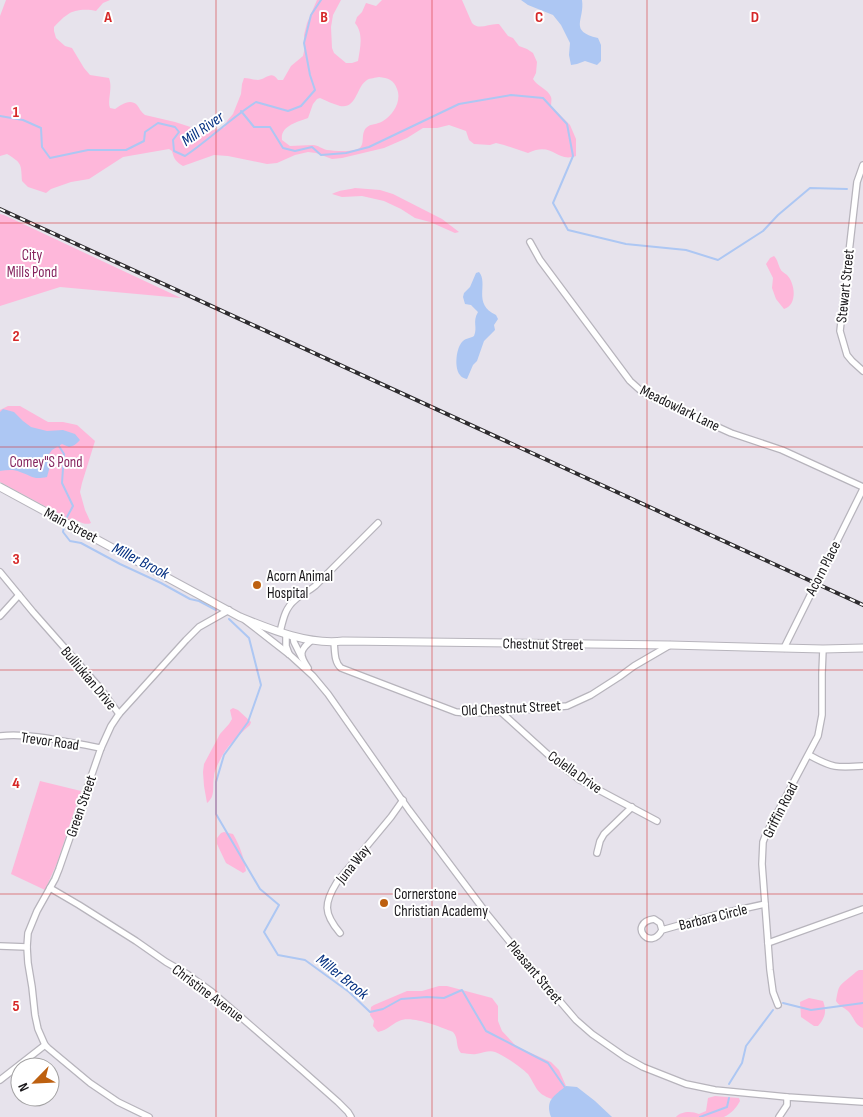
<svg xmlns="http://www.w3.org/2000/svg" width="863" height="1117" viewBox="0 0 863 1117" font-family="'Sofia Sans Condensed',sans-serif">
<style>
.green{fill:#feb7da;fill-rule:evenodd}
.water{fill:#adc7f3}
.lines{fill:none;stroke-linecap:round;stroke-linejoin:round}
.stream{stroke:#adc7f3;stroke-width:2}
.minor-casing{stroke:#b7b4bc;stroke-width:8}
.major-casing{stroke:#b7b4bc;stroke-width:9}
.minor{stroke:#fff;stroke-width:5.5}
.major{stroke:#fff;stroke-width:7}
.rail-casing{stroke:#2e2c2f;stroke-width:4}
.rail{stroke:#fff;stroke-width:2;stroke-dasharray:5.5;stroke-linecap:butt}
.grid{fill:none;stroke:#d62828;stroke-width:1;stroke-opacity:0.55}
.poi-dot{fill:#bd6010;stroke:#fff;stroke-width:2}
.labels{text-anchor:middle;stroke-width:4;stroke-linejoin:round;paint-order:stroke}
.park-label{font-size:15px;fill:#86255f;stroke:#fff}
.street-label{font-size:15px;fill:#19171a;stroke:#fff}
.poi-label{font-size:15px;fill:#19171a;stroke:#fff;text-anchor:start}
.water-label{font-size:16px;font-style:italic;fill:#032f80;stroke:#fff}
.grid-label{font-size:16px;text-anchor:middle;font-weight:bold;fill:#d62828;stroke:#fff;stroke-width:4;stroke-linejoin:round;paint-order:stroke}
</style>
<rect width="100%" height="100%" fill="#e7e3ec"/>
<g class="green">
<path d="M6 0H110L103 3 96 11C88 9 74 9 67 15 62 18 58 23 54 27V31L56 38 65 46 72 48 84 68 90 75 109 78C113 89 107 100 110 108L115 109C121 105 130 98 137 105 140 109 141 112 145 115L175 122 203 131H211L225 127 227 121 233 114 241 94 242 84 244 78C249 78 254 80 258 80 267 79 271 70 278 80H283L291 66 303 56 305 47 304 35 307 23 317 0H341L333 15 331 27 332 48 334 53 346 63H352L358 61C360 48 364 34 355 23L357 17 362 12 366 3 376 6 382 0H462L472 23C479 31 489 23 499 24L508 36 513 38 519 46 527 49 533 53 537 62 536 73 533 79C537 86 548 89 551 97 552 100 551 103 551 106L570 125 576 139V156C555 163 554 141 528 153L504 145 496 143 490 145 474 144 469 140 466 131 449 125 437 128H423L407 138 384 148 342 158 332 159 316 153 308 152 295 155 277 163 267 164 228 156 214 155 183 166C176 162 174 159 172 151L169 149 123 157 89 179 71 182 51 189 46 193 28 187 22 181C21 164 22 163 7 154L0 156V16ZM379 77C388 78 394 80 397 89 402 101 393 115 383 121 377 125 371 123 366 128 360 135 366 145 358 149 351 152 334 151 327 150 322 149 318 145 313 145 305 145 297 146 290 146L282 140C280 126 297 122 308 118L313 104 317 99 320 98C327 101 333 104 340 106 357 109 356 87 367 80 370 78 376 78 379 77Z"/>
<path d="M355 188 380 190 393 194 442 219 459 232 455 233 430 222 415 218 401 209 384 201 362 196 342 197 332 194C339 190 347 190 355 188Z"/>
<polygon points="0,214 4,215 181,298 60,287 0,306"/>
<path d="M774 256C778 260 778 265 781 270 781 271 786 274 787 275 795 283 798 305 784 309L776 299 772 288 773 278 766 264 770 258Z"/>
<path d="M8 406H20L48 422H63L77 425 95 441 82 483 80 492 85 510 91 523C84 526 78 520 71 518L70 520 67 519H65V517L0 482V410Z"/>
<path d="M233 708 238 710 251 722 250 725C237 737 227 745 219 762 217 766 214 772 214 777 212 787 216 796 207 803L204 786 203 772 204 764 220 734 229 724 232 719 230 710Z"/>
<polygon points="40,781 81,791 57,863 45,890 11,874"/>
<path d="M224 832 233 834C240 846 244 858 246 871L243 873 226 863 217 844V838L221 833Z"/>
<path d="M859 970H863V1028C855 1025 854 1018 849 1012 845 1008 839 1006 836 1001 839 985 838 987 850 977 854 974 855 972 859 970Z"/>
<path d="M439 986H447L492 998 498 1006V1021L502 1031 515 1045 524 1050 551 1062 559 1070 566 1086 552 1099C536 1094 536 1086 528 1074 521 1067 505 1056 495 1052 489 1050 483 1053 476 1054 472 1055 466 1053 461 1053 455 1047 459 1038 453 1032 440 1027 411 1015 399 1021 390 1025 388 1030 378 1032L373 1026 374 1021 370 1015 371 1007 374 1005 407 991H422Z"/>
<path d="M809 998 823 1001C827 1011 825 1018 818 1026H814L801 1017 800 1002 802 1001Z"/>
<path d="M715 1096 739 1098 740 1101C736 1108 732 1113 724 1117H676C681 1111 692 1111 699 1114L706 1111 708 1098Z"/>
</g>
<g class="water">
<path d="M521 0H582C585 20 568 31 598 38L601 45V61L597 65 585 61 577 64 571 65 569 55 570 43 561 25 553 15 528 5Z"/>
<path d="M479 272C489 284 472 304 496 315L498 319 494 325 495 330 484 341 477 361 473 365 467 379C464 378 462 378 460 375 454 368 456 347 463 341 466 338 471 338 474 336 478 327 472 322 478 312L471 305 465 304 463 297 464 293 470 287 476 273Z"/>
<path d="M3 409 14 412 23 421 31 427 47 431 63 430 75 434 80 440C76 444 74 446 69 447L62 444 52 450 47 457 50 466 47 477C32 480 33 476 20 472 14 469 7 470 0 471V412Z"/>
<path d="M566 1086 577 1087 595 1101 612 1117H551C545 1100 554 1096 566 1086Z"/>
</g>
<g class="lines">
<g class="stream">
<polyline points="241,111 254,127 270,127 283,148 295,151 312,147 321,155 346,153 369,147 459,104 511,95 543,98 567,124 573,156 553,203 568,230 626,244 686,250 718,260 763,231 778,215 810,188 847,189"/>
<path d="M0 116 23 120 41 128 42 147 50 158 88 150H126L144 141 145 132 158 123 175 127 179 132 173 140 174 151 185 156C210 139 231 118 256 102L288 111 301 106 315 90 310 75 304 43 311 15 321 0"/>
<polyline points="57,443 64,454 62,483 73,506 67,517"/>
<polyline points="64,527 63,532 70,541 81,543 120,564 161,583 190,599 199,601 216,610"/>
<polyline points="229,619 249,638 261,685 248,722 224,755 216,782 216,814 260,889 279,905 264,932 278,955 305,960 349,992 370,1012 383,1009 401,999 427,997 444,998 462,990 486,1031 548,1063 566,1089"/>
<polyline points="783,1003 811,1010 863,1003"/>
<polyline points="729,1084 742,1063 746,1046 773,1010"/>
<polyline points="700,1117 727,1107 729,1098"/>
</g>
<g class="minor-casing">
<g id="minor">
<polyline points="863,165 857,182 840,331 847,355 852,361 863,371"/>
<polyline points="530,242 540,260 630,381 640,390 649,396 731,433 782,450 863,487"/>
<polyline points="0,572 33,612 100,688 119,714"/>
<polyline points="0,616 19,595"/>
<polyline points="245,620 290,655 313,676 328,694 409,810 487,914 528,964 576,1020 592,1034 625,1057 643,1067 686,1084 715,1090 787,1097 863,1102"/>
<path d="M280 632C283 620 285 608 295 600 301 594 308 592 315 586L378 523"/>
<polyline points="286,634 286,646 289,654"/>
<polyline points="293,636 294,642 302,658"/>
<path d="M334 642C335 651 334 662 341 668L456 712 467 713 501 712 567 706 591 695 619 677 634 666 670 645"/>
<polyline points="784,648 863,489"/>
<path d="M308 668C299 655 299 650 312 640"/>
<polyline points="501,712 554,760 580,780 657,821"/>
<path d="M0 736C29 732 71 743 101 748"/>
<path d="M809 755C832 768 837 768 863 766"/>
<polyline points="597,853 600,841 604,834 632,807"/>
<polyline points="50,888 79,905 136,941 166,962 187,974 212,992 303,1071 338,1102 348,1112 351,1117"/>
<path d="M662 930 660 923 654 919C627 923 650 953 662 930L715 915 765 904"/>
<path d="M340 933C323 913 324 903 337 882L391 817 403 800"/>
<polyline points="768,943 863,909"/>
<polyline points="0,946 27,947"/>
<polyline points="778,1005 773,992 770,970 762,864 763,842 766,834 818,736 822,715 822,673 823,649"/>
<polyline points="0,1080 45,1045"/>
<polyline points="149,1117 118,1102 90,1083 48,1048 45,1045 38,1029 35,1015 32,987 28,963 27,947 28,933 37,911 55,879 59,869 101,748 111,726 119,714 186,640 199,627 229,610"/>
<polyline points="779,1117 787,1105 787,1097"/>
</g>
</g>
<g class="major-casing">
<path id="major" d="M0 487 240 617C272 630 308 645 343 641L670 645 823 649 863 648"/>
</g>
<use href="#minor" class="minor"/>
<use href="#major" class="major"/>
<g class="rail-casing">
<polyline id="rail" points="0,209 863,605"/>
</g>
<use href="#rail" class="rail"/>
</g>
<path class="grid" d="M216 0V1117M432 0V1117M647 0V1117M0 223H863M0 447H863M0 670H863M0 894H863"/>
<g class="poi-dot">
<circle cx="257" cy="585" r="5"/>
<circle cx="384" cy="903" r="5"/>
</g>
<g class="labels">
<g class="park-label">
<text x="32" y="260">City<tspan x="32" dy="17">Mills Pond</tspan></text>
<text x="46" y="467">Comey"S Pond</text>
</g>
<g class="street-label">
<text transform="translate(845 286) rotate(-84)" y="5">Stewart Street</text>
<text transform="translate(680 408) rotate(26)" y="5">Meadowlark Lane</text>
<text transform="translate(71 525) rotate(28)" y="5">Main Street</text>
<text transform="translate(823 568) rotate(-63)" y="5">Acorn Place</text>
<text transform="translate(543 644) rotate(1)" y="5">Chestnut Street</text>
<text transform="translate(89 678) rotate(50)" y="5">Bulliukian Drive</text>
<text transform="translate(511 708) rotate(-3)" y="5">Old Chestnut Street</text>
<text transform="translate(50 741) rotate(8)" y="5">Trevor Road</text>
<text transform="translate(575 772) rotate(35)" y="5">Colella Drive</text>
<text transform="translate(81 806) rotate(-71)" y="5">Green Street</text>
<text transform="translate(780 810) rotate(-63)" y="5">Griffin Road</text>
<text transform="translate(353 864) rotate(-51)" y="5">Juna Way</text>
<text transform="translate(713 917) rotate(-14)" y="5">Barbara Circle</text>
<text transform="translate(535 972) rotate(50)" y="5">Pleasant Street</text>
<text transform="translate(208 993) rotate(37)" y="5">Christine Avenue</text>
</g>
<g class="poi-label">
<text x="267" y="581">Acorn Animal<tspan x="267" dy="17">Hospital</tspan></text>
<text x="394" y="899">Cornerstone<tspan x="394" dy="17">Christian Academy</tspan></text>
</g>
<g class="water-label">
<text transform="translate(202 128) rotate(-35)" y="6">Mill River</text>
<text transform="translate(141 560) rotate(27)" y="6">Miller Brook</text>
<text transform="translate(343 976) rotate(39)" y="6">Miller Brook</text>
</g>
</g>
<g class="grid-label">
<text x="108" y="22">A</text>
<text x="324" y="22">B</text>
<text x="539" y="22">C</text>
<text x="755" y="22">D</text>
<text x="16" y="117">1</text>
<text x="16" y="341">2</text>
<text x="16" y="564">3</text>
<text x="16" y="788">4</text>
<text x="16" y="1011">5</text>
</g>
<g transform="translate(35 1082) rotate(246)"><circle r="24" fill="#ffffff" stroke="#a3a2a3"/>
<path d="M0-4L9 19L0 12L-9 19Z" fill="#bd6010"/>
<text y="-8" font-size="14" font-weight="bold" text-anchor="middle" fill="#19171a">N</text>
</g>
</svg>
